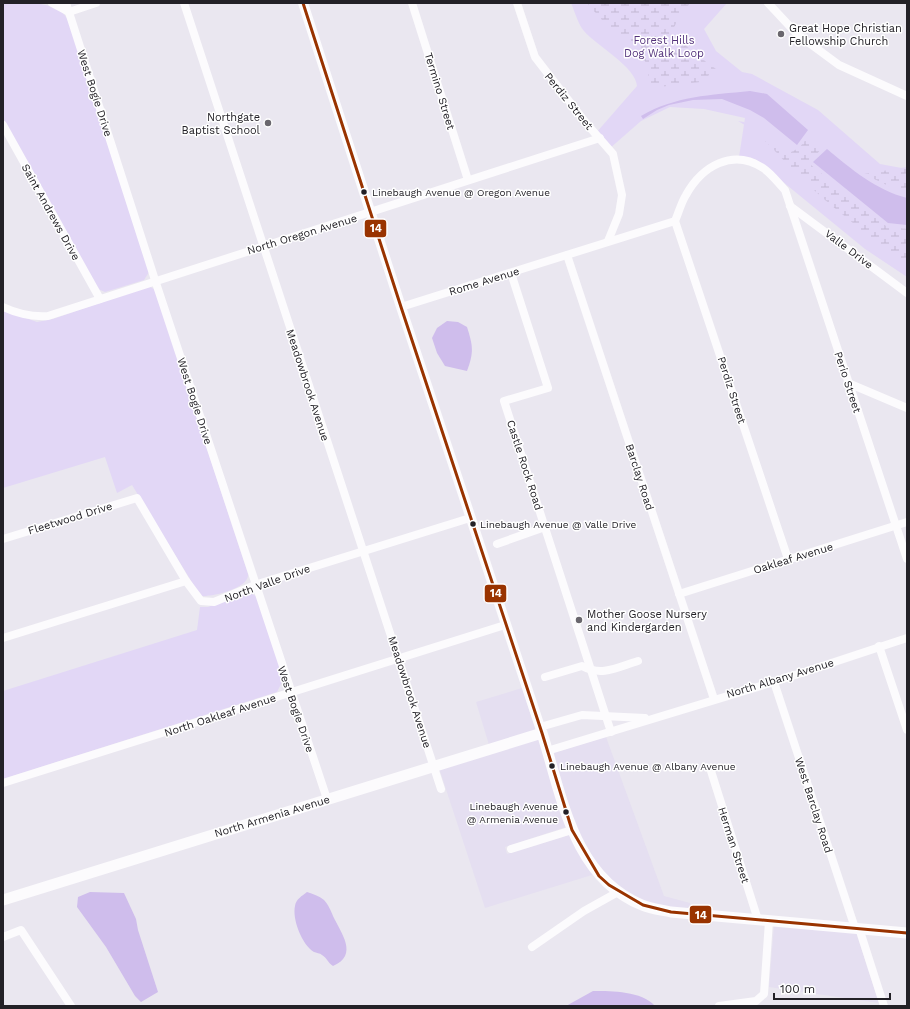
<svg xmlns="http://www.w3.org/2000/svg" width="910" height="1009" viewBox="0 0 910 1009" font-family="'Work Sans',sans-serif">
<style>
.built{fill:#e5dff1}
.green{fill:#e2d7f6}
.wetland{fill:url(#wetland-marsh)}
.water{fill:#cfbdec}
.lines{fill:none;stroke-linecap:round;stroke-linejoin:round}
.minor{stroke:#fcfbfd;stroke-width:8}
.tertiary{stroke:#fcfbfd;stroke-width:10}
.secondary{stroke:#fcfbfd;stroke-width:11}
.bus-1-casing{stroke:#fff;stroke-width:6}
.bus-1{stroke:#930;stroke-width:3}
.poi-dot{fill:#69666d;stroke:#fff;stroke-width:1.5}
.bus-dot{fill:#232127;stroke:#fff;stroke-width:1.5}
.labels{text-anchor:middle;stroke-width:3;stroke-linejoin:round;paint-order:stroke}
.bus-label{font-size:10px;fill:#232127;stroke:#fff;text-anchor:start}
.poi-label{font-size:11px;fill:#232127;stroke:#fff;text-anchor:start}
.park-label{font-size:11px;fill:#52317a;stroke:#fff}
.street-label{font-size:11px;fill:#232127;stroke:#fff}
.line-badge{stroke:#fff;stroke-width:1.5}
.badge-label{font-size:11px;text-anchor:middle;font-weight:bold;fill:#fff}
</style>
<defs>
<pattern id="wetland-marsh" width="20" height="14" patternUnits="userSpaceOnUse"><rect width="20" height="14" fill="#e2d7f6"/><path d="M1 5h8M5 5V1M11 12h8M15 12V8" fill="none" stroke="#c2b8d3"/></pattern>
</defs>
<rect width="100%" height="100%" fill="#eae7f0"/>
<g class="built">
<polygon points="522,688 536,731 489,745 476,702"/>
<polygon points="606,737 664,896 690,903 690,910 672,908 645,902 629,894 603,874 576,828 553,753"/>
<polygon points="539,738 566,827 505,847 507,854 569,835 594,876 592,875 485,908 439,768"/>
<polygon points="774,925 856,932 879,1003 769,987"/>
</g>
<g class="green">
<path d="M3 3C24 3 57 0 68 20L149 272 144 280 105 292 98 289 3 118Z"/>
<path d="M571 3H727L704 29 716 51 742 72 752 74 818 110 880 164 907 169V277L865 249 755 159 739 157 745 118 704 109 670 107 641 121 609 149 596 133 637 86C636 67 597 46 584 31 578 24 575 12 571 3Z"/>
<path d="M149 286 155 290 248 574C250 588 213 597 201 596L198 592 132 485 117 493 105 457 3 488V310L37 322 53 319Z"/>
<polygon points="247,592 256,596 284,678 277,692 3,779 3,691 197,630 200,607 208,607"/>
</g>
<g class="wetland">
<path d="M587 3H691L684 9 673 29 691 51 716 69 701 82 651 88 648 85C652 55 634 50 615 33 605 24 596 13 587 3Z"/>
<path d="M738 121 744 122 789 153 799 148 808 137 823 148 810 160 811 165 886 226 907 229V267C872 237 834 210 801 178 778 157 767 137 738 121Z"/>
<polygon points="907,167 907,195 864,174"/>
</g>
<g class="water">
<path d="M750 91 767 94 808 130 797 145 764 118 750 110 722 99 693 100 669 105 657 110 643 119 641 116C675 96 711 95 750 91Z"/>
<path d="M827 149C851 169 876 190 907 198V225L888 223 813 162Z"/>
<path d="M447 321 458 322 467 327C473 346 474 352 467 371L445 366 437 353 432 338 437 328Z"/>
<polygon points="90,892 124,893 136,919 138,930 158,992 141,1002 135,996 106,947 77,907 78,897"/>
<path d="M307 892C313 894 319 896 324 900 328 904 331 911 333 916 341 933 359 955 333 966 328 963 327 958 322 955 320 953 316 953 314 952 302 945 292 919 295 906 296 899 302 896 307 892Z"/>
<path d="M593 991C613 991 641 991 655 1006H566Z"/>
</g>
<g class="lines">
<g class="minor">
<polyline points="52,3 69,12 96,3"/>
<polyline points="66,3 155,280 327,799"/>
<polyline points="184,3 441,789"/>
<polyline points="412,3 468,180"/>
<polyline points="517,3 535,57 586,123 613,154 622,195 619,214 608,241"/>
<polyline points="768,3 797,34 839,65 907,96"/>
<polyline points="3,125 100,299"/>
<polyline points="790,206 907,293"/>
<polyline points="675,221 788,559"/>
<polyline points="567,255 714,699"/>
<polyline points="511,273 548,388 504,401 611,732"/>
<path d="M3 307C18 314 32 317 48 316L600 138"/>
<path d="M401 307 675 221C679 212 681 203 686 195 702 166 733 148 763 168 772 174 778 183 785 190L907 559"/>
<polyline points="848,383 907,408"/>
<polyline points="3,539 137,498 186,581"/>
<polyline points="497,544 545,527"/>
<polyline points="679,594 907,522"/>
<polyline points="3,638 186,581 201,601 214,602 255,585 470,518"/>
<polyline points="879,646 907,730"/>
<path d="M545 677 582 666C602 677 618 667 638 661"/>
<polyline points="774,682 855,928"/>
<polyline points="540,727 582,715 645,718"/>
<polyline points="547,751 774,682 907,638"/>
<polyline points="711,771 758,920"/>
<polyline points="3,783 505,625"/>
<polyline points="511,849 572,830"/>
<polyline points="859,928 884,1006"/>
<polyline points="3,937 21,930 71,1006"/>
<polyline points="532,947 584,911 618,892"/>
<polyline points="719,1006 756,1001 764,994 769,921"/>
</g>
<polyline class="tertiary" points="303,3 401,307 542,733"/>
<path class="secondary" d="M3 900 542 733C562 796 573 877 642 905 651 909 662 910 671 912L907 933"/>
<g class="bus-1-casing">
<polyline id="bus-1" points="303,3 401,307 542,733 572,830 599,876 609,885 643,905 671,912 907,933"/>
</g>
<use href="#bus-1" class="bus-1"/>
</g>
<g class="poi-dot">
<circle cx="781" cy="34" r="4"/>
<circle cx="268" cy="123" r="4"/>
<circle cx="579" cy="620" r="4"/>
</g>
<g class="bus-dot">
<circle cx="364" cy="192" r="3.5"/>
<circle cx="473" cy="524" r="3.5"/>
<circle cx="552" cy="766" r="3.5"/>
<circle cx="566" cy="812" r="3.5"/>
</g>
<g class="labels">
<g class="bus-label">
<text x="372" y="196">Linebaugh Avenue @ Oregon Avenue</text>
<text x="480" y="528">Linebaugh Avenue @ Valle Drive</text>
<text x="560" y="770">Linebaugh Avenue @ Albany Avenue</text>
<text x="558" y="810" text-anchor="end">Linebaugh Avenue<tspan x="558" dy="13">@ Armenia Avenue</tspan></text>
</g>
<g class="poi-label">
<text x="789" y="32">Great Hope Christian<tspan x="789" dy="13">Fellowship Church</tspan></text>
<text x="260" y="121" text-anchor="end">Northgate<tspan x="260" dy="13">Baptist School</tspan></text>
<text x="587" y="618">Mother Goose Nursery<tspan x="587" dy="13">and Kindergarden</tspan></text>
</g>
<g class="park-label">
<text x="664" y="44">Forest Hills<tspan x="664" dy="13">Dog Walk Loop</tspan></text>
</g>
<g class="street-label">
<text transform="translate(440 91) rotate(73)" y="4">Termino Street</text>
<text transform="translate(95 93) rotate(72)" y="4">West Bogie Drive</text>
<text transform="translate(569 101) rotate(51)" y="4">Perdiz Street</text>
<text transform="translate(51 212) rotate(61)" y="4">Saint Andrews Drive</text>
<text transform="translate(302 234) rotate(-17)" y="4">North Oregon Avenue</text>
<text transform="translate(849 249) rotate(37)" y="4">Valle Drive</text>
<text transform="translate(484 281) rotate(-17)" y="4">Rome Avenue</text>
<text transform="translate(848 382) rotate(72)" y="4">Perio Street</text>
<text transform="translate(308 385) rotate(72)" y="4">Meadowbrook Avenue</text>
<text transform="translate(732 390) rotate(72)" y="4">Perdiz Street</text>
<text transform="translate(195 401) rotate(72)" y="4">West Bogie Drive</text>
<text transform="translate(525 465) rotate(72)" y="4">Castle Rock Road</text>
<text transform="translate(640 477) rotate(72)" y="4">Barclay Road</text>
<text transform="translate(70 518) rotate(-17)" y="4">Fleetwood Drive</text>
<text transform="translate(793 558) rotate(-17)" y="4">Oakleaf Avenue</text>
<text transform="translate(267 583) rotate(-20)" y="4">North Valle Drive</text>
<text transform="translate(780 678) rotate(-17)" y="4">North Albany Avenue</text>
<text transform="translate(410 692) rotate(72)" y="4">Meadowbrook Avenue</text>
<text transform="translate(296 709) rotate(71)" y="4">West Bogie Drive</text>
<text transform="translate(220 715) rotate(-18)" y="4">North Oakleaf Avenue</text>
<text transform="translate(814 805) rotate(72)" y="4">West Barclay Road</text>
<text transform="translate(272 816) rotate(-17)" y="4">North Armenia Avenue</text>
<text transform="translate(734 845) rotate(72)" y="4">Herman Street</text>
</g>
</g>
<g class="line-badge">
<rect x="364" y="219" width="23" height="19" rx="4" fill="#930"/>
<rect x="484" y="584" width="23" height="19" rx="4" fill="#930"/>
<rect x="689" y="905" width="23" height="19" rx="4" fill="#930"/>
</g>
<g class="badge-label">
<text x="376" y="232">14</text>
<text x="496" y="597">14</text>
<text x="701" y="919">14</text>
</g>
<rect width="910" height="1009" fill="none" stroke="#232127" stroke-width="8"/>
<path d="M774 993v6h116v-6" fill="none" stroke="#232127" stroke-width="2"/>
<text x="780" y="993" font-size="12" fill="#232127" stroke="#ffffff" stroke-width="3" paint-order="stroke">100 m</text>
</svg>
